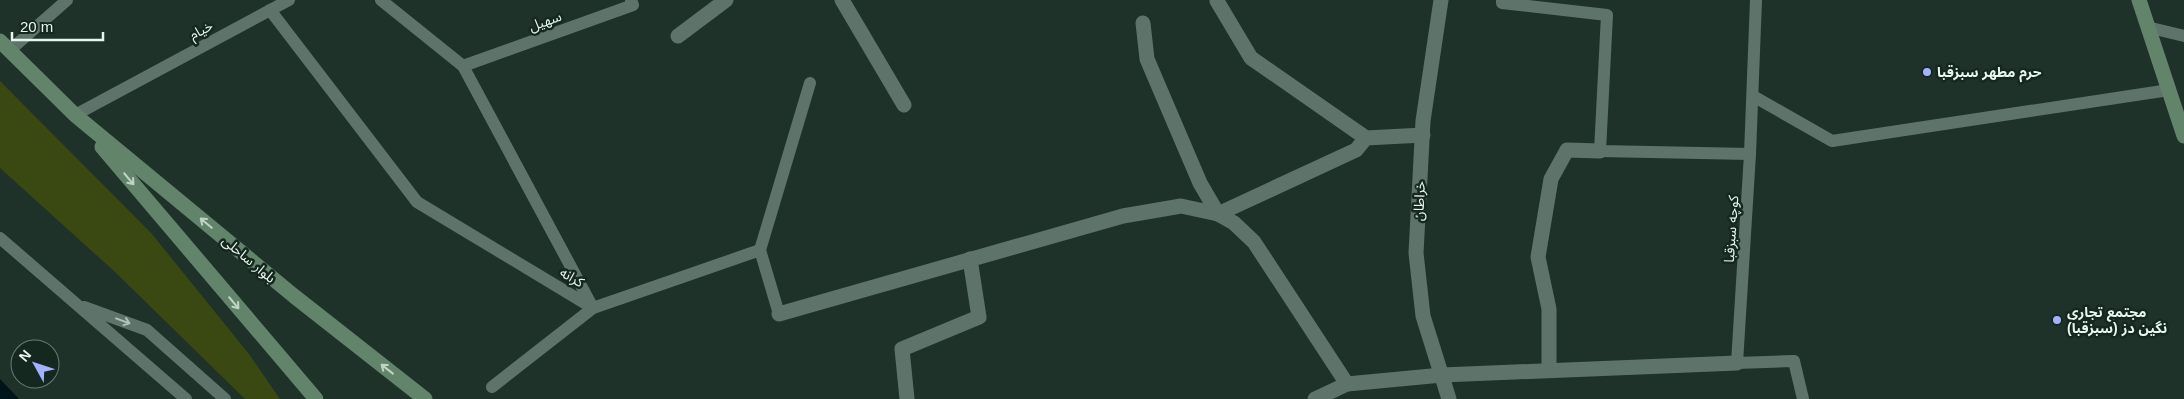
<svg xmlns="http://www.w3.org/2000/svg" width="2184" height="399" viewBox="0 0 2184 399" font-family="Arial,'Noto Sans Arabic',sans-serif">
<style>
.green{fill:#3a4812}
.water{fill:#001519}
.lines{fill:none;stroke-linecap:round;stroke-linejoin:round}
.service{stroke:#5e746a;stroke-width:12}
.pedestrian{stroke:#5e746a;stroke-width:15}
.secondary{stroke:#62846b;stroke-width:15}
.oneway{stroke:#c0d3c7}
.oneway2{stroke:#b1c1ba}
.poi-dot{fill:#a2b2fd;stroke:#152820;stroke-width:2}
.labels{text-anchor:middle;stroke-width:5;stroke-linejoin:round;paint-order:stroke}
.street-label{font-size:14px;fill:#e8f5ef;stroke:#152820}
.poi-label{font-size:14px;font-weight:bold;fill:#e8f5ef;stroke:#152820;text-anchor:start}
</style>
<rect width="100%" height="100%" fill="#1e322a"/>
<polygon class="green" points="0,81 152,234 249,354 280,399 245,399 115,272 0,168"/>
<polygon class="water" points="0,379 19,399 0,399"/>
<g class="lines">
<g class="service">
<polyline points="381,0 463,66 592,306"/>
<polyline points="1502,0 1502,3 1607,15 1600,151 1750,154"/>
<polyline points="1756,0 1750,154 1737,363 1794,361 1803,399"/>
<polyline points="270,10 417,202 593,308"/>
<polyline points="2147,27 2184,36"/>
<polyline points="9,51 67,0"/>
<polyline points="463,66 633,5 631,0"/>
<polyline points="1753,96 1832,141 2169,90"/>
<polyline points="75,115 289,0"/>
<polyline points="0,238 186,399"/>
<polyline points="760,250 810,83"/>
<polyline points="84,307 147,330 225,399"/>
<polyline points="492,387 593,308 760,250 779,314"/>
</g>
<g class="pedestrian">
<polyline points="842,0 904,105"/>
<polyline points="1441,0 1423,121 1416,253 1423,316 1449,399"/>
<polyline points="1217,1 1251,58 1366,138"/>
<polyline points="1143,23 1147,59 1200,183 1218,214 1356,150 1366,138 1423,135"/>
<polyline points="678,36 726,0"/>
<polyline points="779,314 1123,216 1181,206 1218,214 1234,223 1254,242 1347,384"/>
<polyline points="1549,370 1549,309 1538,257 1551,179 1567,150 1600,151"/>
<polyline points="907,399 902,349 979,317 970,259"/>
<polyline points="1315,399 1347,384 1442,375 1737,363"/>
</g>
<g class="secondary">
<polyline points="2139,0 2184,136"/>
<polyline points="0,41 75,115 294,296 425,399"/>
<polyline points="102,147 316,399"/>
</g>
</g>
<defs><path id="oneway-shaft" d="M-6 0H5M1.5-3L5.5 0L1.5 3" fill="none" stroke-width="1.6" stroke-linecap="round" stroke-linejoin="round" transform="scale(1.25)"/></defs>
<g class="oneway">
<use href="#oneway-shaft" transform="translate(129 179) rotate(50)"/>
<use href="#oneway-shaft" transform="translate(206 223) rotate(-140)"/>
<use href="#oneway-shaft" transform="translate(234 303) rotate(50)"/>
<use href="#oneway-shaft" transform="translate(387 369) rotate(-142)"/>
</g>
<use class="oneway2" href="#oneway-shaft" transform="translate(123 321) rotate(20)"/>
<g class="poi-dot">
<circle cx="1927" cy="72" r="5"/>
<circle cx="2057" cy="320" r="5"/>
</g>
<g class="labels">
<g class="street-label">
<text transform="translate(545 21) rotate(-20)" y="5">سهیل</text>
<text transform="translate(201 30) rotate(-28)" y="5">خیام</text>
<text transform="translate(1419 201) rotate(-87)" y="5">خراطان</text>
<text transform="translate(1731 229) rotate(-86)" y="5">کوچه سبزقبا</text>
<text transform="translate(249 259) rotate(40)" y="5">بلوار ساحلی</text>
<text transform="translate(572 277) rotate(31)" y="5">کرانه</text>
</g>
<g class="poi-label">
<text x="1937" y="77">حرم مطهر سبزقبا</text>
<text x="2067" y="317">مجتمع تجاری<tspan x="2067" dy="16">نگین دز (سبزقبا)</tspan></text>
</g>
</g>
<g transform="translate(35 364) rotate(310)"><circle r="24" fill="#152820" stroke="#697a73"/>
<path d="M0-4L9 19L0 12L-9 19Z" fill="#a2b2fd"/>
<text y="-8" font-size="14" font-weight="bold" text-anchor="middle" fill="#e8f5ef">N</text>
</g>
<path d="M12 32v8h91v-8" fill="none" stroke="#e8f5ef" stroke-width="2.5"/>
<text x="20" y="32" font-size="15" fill="#e8f5ef" stroke="#152820" stroke-width="4" paint-order="stroke">20 m</text>
</svg>
